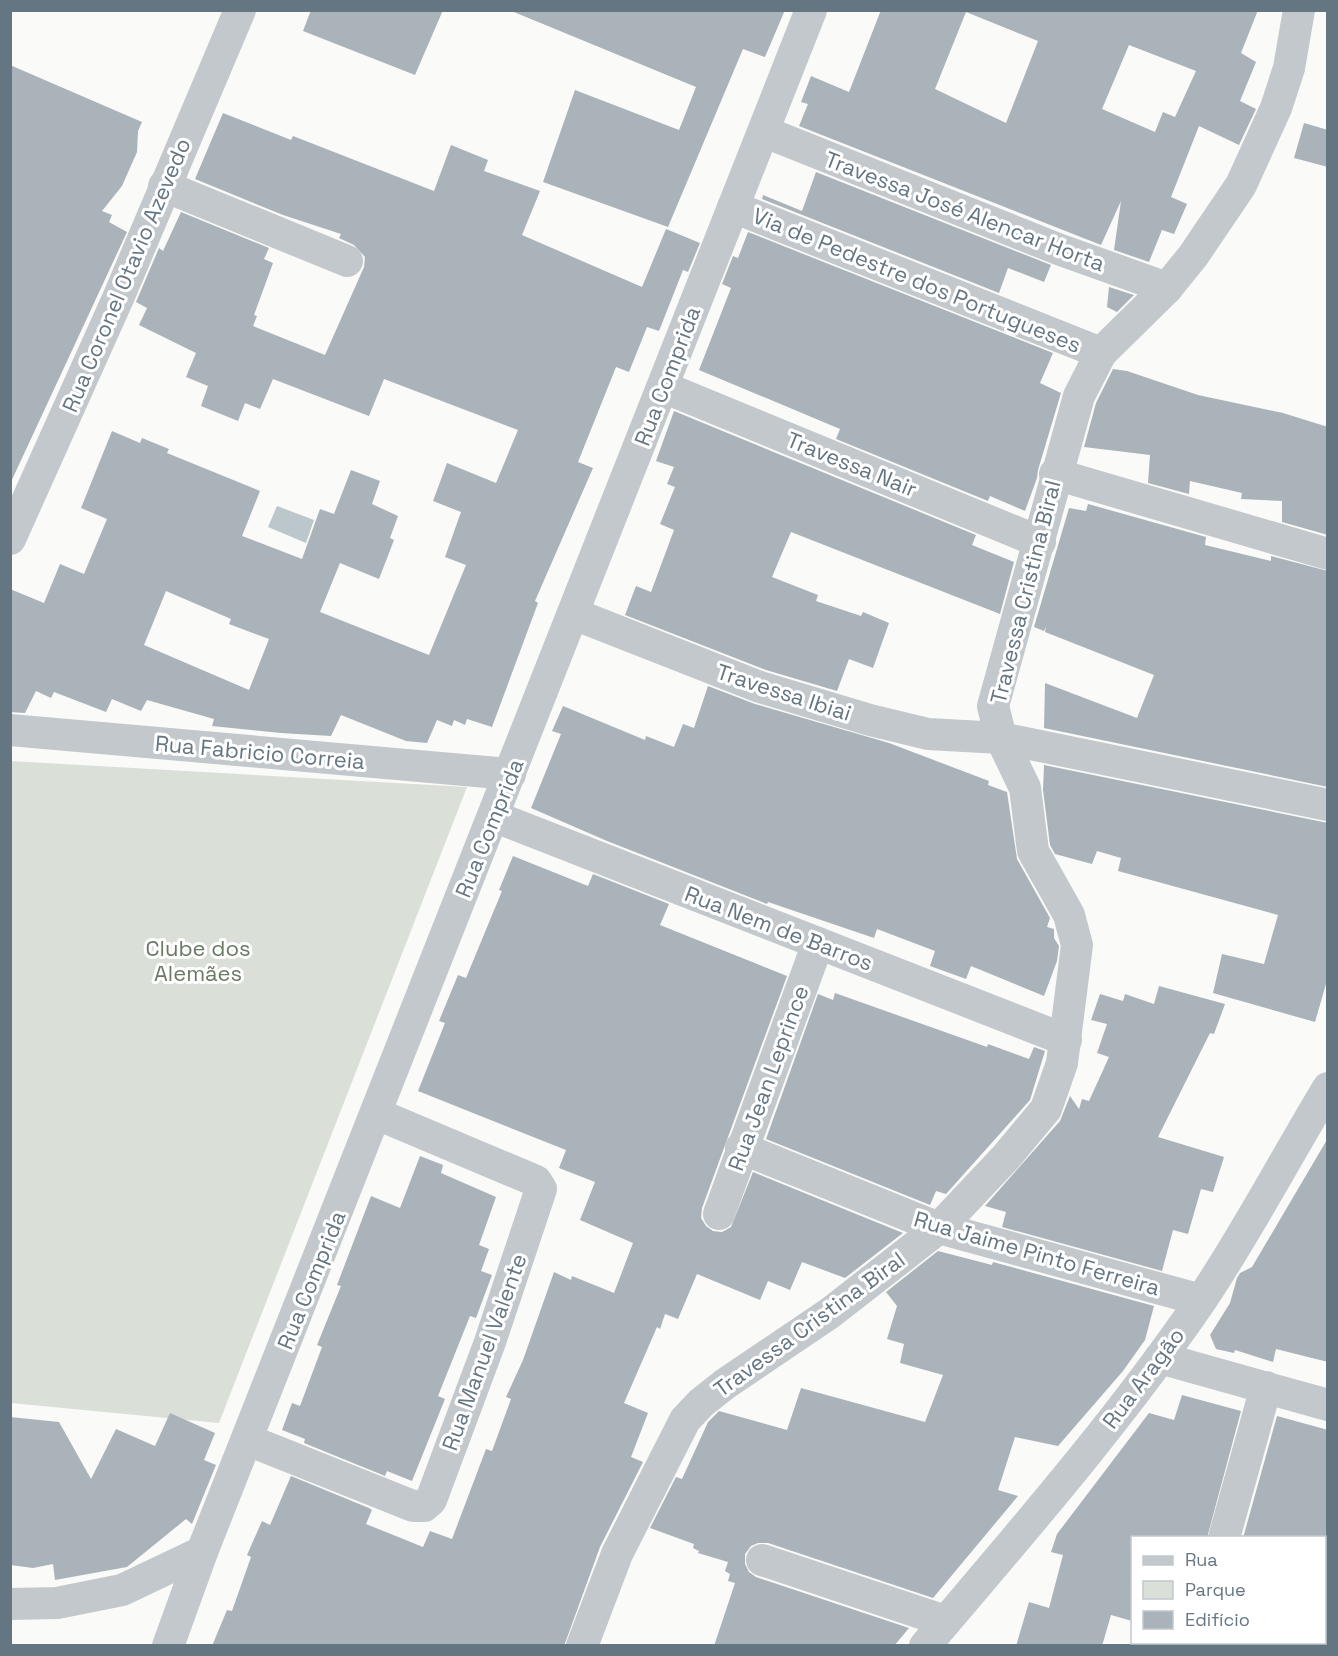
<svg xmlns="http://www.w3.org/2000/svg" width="1338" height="1656" viewBox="0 0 1338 1656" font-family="'Space Grotesk',sans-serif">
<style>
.green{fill:#dadfd7}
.water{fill:#bbc7cb}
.building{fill:#aab3b9;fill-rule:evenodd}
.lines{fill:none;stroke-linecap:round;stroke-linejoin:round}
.minor{stroke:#c3c8cc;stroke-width:32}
.labels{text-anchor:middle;stroke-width:6;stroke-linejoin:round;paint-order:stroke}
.street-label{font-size:22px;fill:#657683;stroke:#fff}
.park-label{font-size:22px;fill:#687a64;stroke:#fff}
</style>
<rect width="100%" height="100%" fill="#fafaf8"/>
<polygon class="green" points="10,761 467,787 219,1423 11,1403"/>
<polygon class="water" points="277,506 314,520 306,543 268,527"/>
<g class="building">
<polygon points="311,10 443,10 415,75 303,31"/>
<polygon points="509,10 785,10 765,57 743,49 668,227 543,182 575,90 679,130 696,87"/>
<path d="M881 10H1258L1241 53 1256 62 1240 101 1256 109 1239 145 1199 126 1171 197 1187 204 1174 234 1162 230 1149 262 1114 250 1121 201 1101 245 799 126 808 104 801 102 811 76 849 92ZM966 12 1038 41 1006 123 935 89ZM1129 45 1196 71 1175 117 1163 112 1155 132 1102 109Z"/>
<polygon points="10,65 142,122 138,131 137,152 122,186 102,211 112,215 109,222 127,232 10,484"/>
<path d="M223 113 291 140 293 136 434 191 451 145 488 160 484 171 540 191 522 235 642 287 666 229 700 243 688 272 683 270 659 331 647 327 629 372 616 367 578 462 593 468 535 601 538 603 492 727 467 719 465 725 454 720 452 726 437 720 427 743 406 741 341 715 331 736 281 733 212 726 214 719 147 700 141 711 112 699 106 712 54 692 51 698 36 691 25 713 10 712V589L44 603 60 564 84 574 107 519 81 508 112 431 140 443 142 438 169 449 167 453 260 491 242 536 302 559 320 509 334 514 351 470 380 481 372 504 398 516 390 538 394 540 379 579 340 563 320 612 429 655 466 565 445 557 461 512 433 501 447 463 496 483 518 430 384 379 369 416 273 379 260 409 245 403 238 421 201 406 208 386 186 377 196 353 139 325 147 308 136 302 159 248 163 251 181 212 269 248 264 259 273 263 254 315 257 316 253 326 325 355 364 267 365 257 354 245 339 238 341 234 283 215 195 179ZM166 591 231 619 229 624 269 639 249 690 144 645Z"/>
<polygon points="1304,123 1328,130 1328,167 1294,158"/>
<polygon points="816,172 1051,265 1044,282 1008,268 999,293 762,199 763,195 802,211"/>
<polygon points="748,232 1053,353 1040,383 1061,393 1038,470 1037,478 1025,511 990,496 988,501 836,439 840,429 699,370 731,288 722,284 733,256 738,258"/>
<polygon points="1109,287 1134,295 1117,312 1107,307"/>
<polygon points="1113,369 1127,371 1198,395 1283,413 1328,427 1328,535 1282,522 1282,501 1241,499 1242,493 1190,481 1189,494 1148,483 1150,455 1084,447 1096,403"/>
<polygon points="674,411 976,535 972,545 1014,562 1000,614 791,532 772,577 818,595 816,601 861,616 863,612 889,623 873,668 849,659 837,691 766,670 625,615 636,586 651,592 674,530 660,524 675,487 667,484 674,467 656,461"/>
<polygon points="1088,504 1206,537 1205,545 1271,561 1271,556 1328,571 1328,787 1044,728 1045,683 1137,718 1154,675 1045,632 1046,627 1044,631 1034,627 1069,508 1086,511"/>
<polygon points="708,686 755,704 889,743 989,781 988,785 1007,792 1017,859 1050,918 1047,927 1054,929 1054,938 1059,946 1057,961 1044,996 971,966 966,979 930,966 935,951 877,929 874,938 768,902 767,904 607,841 531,808 561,734 552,731 563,706 645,740 646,736 674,747 683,724 694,728"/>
<polygon points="1044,765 1328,823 1328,977 1315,1022 1213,993 1222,954 1264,964 1278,915 1118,871 1121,858 1097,851 1092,864 1055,854 1050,845 1043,790"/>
<polygon points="513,856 588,886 593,874 669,904 660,925 787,976 702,1208 701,1218 706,1226 713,1231 722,1232 731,1227 753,1172 903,1233 845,1278 802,1262 790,1290 768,1281 760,1300 697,1274 678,1319 665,1314 660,1329 657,1327 624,1403 648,1413 631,1457 643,1462 600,1547 564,1646 212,1646 227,1610 232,1611 251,1557 247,1555 262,1521 270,1525 291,1476 369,1508 372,1510 366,1524 423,1547 430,1531 452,1539 486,1449 492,1451 511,1399 506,1397 523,1360 554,1272 571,1280 572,1276 614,1293 633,1243 580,1220 595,1182 559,1168 566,1150 418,1091 445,1023 439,1021 458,975 466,978 502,891 499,890"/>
<polygon points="1159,986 1225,1004 1214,1034 1210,1033 1158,1137 1224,1157 1213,1192 1201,1189 1188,1234 1173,1230 1162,1271 1002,1227 1006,1212 985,1206 1060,1121 1070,1096 1079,1109 1082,1099 1089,1101 1109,1057 1097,1053 1107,1024 1091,1020 1100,994 1123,1001 1125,994 1154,1004"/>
<polygon points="835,993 987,1047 988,1044 1029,1059 1034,1047 1045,1051 1030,1100 946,1194 936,1191 930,1205 766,1139 818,994 833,1000"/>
<polygon points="1328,1138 1328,1362 1276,1349 1273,1362 1235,1350 1234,1353 1216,1349 1210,1335 1230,1303 1237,1278 1240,1273 1252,1267"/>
<polygon points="420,1156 443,1165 441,1173 496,1197 479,1245 489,1249 481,1271 492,1275 476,1318 470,1316 438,1396 445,1399 412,1481 387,1471 385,1476 304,1443 305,1439 282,1430 292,1403 300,1406 322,1347 317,1345 341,1286 337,1285 371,1196 400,1208"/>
<polygon points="938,1251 992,1265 993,1262 1154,1306 1145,1340 1123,1371 1058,1446 1015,1437 998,1490 1018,1496 933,1598 768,1543 758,1543 751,1546 745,1554 745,1564 749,1572 756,1577 909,1628 894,1646 714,1646 735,1583 728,1581 730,1574 725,1571 728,1562 698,1553 699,1551 693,1548 694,1544 650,1528 676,1477 682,1479 708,1422 719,1411 787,1430 801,1388 925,1422 943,1375 900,1363 904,1344 887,1339 897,1306 886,1292"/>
<polygon points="1182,1395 1241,1411 1207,1538 1132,1538 1132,1621 1111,1615 1102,1646 1016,1646 1029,1602 1049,1608 1063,1555 1051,1552 1057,1534 1149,1413 1174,1420"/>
<polygon points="170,1413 215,1433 204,1460 216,1465 192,1524 186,1519 127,1567 55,1580 53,1564 33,1568 10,1565 10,1417 59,1422 91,1479 116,1429 155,1446"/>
<polygon points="1277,1416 1328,1430 1328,1538 1243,1538"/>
</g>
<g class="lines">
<g class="minor">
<polyline points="765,132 1058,249 1167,288"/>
<polyline points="164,186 347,261"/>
<polyline points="733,207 1101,353"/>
<polyline points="663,387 1040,542"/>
<polyline points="1055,474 1328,554"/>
<polyline points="10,539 119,296 240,10"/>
<polyline points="574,614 760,687 870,720 928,734 1001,738 1328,805"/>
<polyline points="10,730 510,774"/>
<polyline points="493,816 1066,1040"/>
<polyline points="741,1148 939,1228 1201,1300"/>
<polyline points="719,1214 818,943"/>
<polyline points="1160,1358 1328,1405"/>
<polyline points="248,1440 413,1506 424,1506 431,1500 490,1342 541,1189 536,1181 377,1114"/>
<polyline points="1224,1538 1266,1387"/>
<polyline points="762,1560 945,1621"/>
<polyline points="10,1604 57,1603 122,1590 202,1552"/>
<polyline points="168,1646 202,1552 811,10"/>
<polyline points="582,1646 617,1554 685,1420 701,1403 725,1384 830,1313 939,1228 1006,1157 1046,1109 1062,1063 1077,945 1069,915 1033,851 1025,788 1001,738 993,706 1079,396 1101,353 1167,288 1193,256 1241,185 1276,108 1289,68 1299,10"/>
<path d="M925 1646C1020 1534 1117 1423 1200 1302 1246 1234 1285 1159 1328 1088"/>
</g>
</g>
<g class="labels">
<g class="street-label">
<text transform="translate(965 211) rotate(21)" y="8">Travessa José Alencar Horta</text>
<text transform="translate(126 275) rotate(-67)" y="8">Rua Coronel Otavio Azevedo</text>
<text transform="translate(917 280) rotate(22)" y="8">Via de Pedestre dos Portugueses</text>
<text transform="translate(667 376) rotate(-69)" y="8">Rua Comprida</text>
<text transform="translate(852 464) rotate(22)" y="8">Travessa Nair</text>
<text transform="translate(1025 592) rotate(-76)" y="8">Travessa Cristina Biral</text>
<text transform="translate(784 692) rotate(18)" y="8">Travessa Ibiai</text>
<text transform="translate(260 752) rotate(5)" y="8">Rua Fabricio Correia</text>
<text transform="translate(489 828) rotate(-68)" y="8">Rua Comprida</text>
<text transform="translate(779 928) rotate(21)" y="8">Rua Nem de Barros</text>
<text transform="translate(768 1078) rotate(-70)" y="8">Rua Jean Leprince</text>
<text transform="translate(1037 1253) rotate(16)" y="8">Rua Jaime Pinto Ferreira</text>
<text transform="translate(311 1280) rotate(-68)" y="8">Rua Comprida</text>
<text transform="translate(809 1324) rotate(-36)" y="8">Travessa Cristina Biral</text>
<text transform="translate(484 1352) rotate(-70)" y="8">Rua Manuel Valente</text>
<text transform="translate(1143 1378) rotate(-53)" y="8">Rua Aragão</text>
</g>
<g class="park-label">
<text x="198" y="956">Clube dos<tspan x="198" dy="25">Alemães</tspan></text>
</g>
</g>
<rect width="1338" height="1656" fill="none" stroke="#657683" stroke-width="24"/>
<rect x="1131" y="1536" width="195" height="108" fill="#ffffff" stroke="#c1c8cd" stroke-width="1.5"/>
<rect x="1143" y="1556" width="30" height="9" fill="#c3c8cc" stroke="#c1c8cd" stroke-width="1.5"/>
<text x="1185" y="1566" font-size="18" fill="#657683">Rua</text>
<rect x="1143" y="1581" width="30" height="18" fill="#dadfd7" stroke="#c1c8cd" stroke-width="1.5"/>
<text x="1185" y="1596" font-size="18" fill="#657683">Parque</text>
<rect x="1143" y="1611" width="30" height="18" fill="#aab3b9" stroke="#c1c8cd" stroke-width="1.5"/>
<text x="1185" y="1626" font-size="18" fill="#657683">Edifício</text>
</svg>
